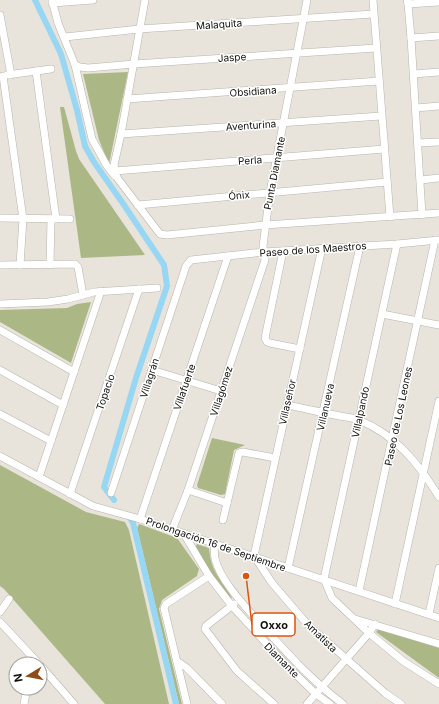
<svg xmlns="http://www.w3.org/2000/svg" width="439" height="704" viewBox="0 0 439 704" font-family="Inter,sans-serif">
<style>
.green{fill:#abb886}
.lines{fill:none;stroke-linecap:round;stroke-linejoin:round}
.canal{stroke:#98d7f3;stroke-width:6}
.minor-casing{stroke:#b8b4ad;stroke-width:8}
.minor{stroke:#fff;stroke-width:7}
.labels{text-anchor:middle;stroke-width:3;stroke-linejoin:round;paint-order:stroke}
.street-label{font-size:10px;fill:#11100d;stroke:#fff}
.leader{fill:none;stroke:#dd550c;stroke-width:1.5}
.callout-dot{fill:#dd550c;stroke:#fff;stroke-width:1.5}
.callout{fill:#fff;stroke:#dd550c;stroke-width:1.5}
.callout-label{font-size:11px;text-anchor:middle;font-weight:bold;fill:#11100d}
</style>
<rect width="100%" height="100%" fill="#e8e4dc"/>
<g class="green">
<polygon points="128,72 109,164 99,140 83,74"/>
<polygon points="60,107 64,107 76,151 79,159 145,255 81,258"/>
<polygon points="91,302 71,363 0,322 0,310 67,308 77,304"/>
<polygon points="212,438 245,445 234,450 225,494 221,495 198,488 197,485"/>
<polygon points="0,465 86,512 125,522 129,530 169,704 105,704 4,589 0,586"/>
<polygon points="139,524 177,538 199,569 197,576 162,600 159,609 182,704 179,704 137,528"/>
<path d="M197 544 209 548C211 573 221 578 232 598L228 599 195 548Z"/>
<polygon points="379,628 439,648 439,678 376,632"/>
</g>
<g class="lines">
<g class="canal">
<polyline points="35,0 61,54 77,110 85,146 94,162 124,205 164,265 167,286 136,378 104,487 114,500"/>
<polyline points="130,518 133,523 176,704"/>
</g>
<g class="minor-casing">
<g id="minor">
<polyline points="52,0 58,23 75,65 80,67 88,68 134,64 376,48"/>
<polyline points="145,0 121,134 114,165 116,175 118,179 160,234 167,235 265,225 439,213"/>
<polyline points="373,0 390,217"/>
<polyline points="407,0 408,4 439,2"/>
<polyline points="52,3 93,0"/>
<polyline points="408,4 411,38 422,215"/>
<polyline points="0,15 11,75"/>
<polyline points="65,37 139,29 373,14"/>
<polyline points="411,38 439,36"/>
<polyline points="75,65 92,139 107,166 115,176"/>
<polyline points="36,71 56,219"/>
<polyline points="414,74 439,72"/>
<polyline points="7,75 51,69"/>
<polyline points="3,76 23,219 20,265"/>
<polyline points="127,99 379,81"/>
<polyline points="416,108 439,106"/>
<polyline points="121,134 381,116"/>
<polyline points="418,143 439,142"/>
<polyline points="115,171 384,149"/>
<polyline points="421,180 439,178"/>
<polyline points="138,205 387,182"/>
<polyline points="0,218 70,219"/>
<polyline points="397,244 324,579 332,598 369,633 403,661 439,684"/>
<polyline points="322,248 254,556 272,583 308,625 385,693 401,704"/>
<polyline points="283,251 265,338 267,342 270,343 300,349"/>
<polyline points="0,265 75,264 78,267 83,295"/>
<polyline points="50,265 51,219"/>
<polyline points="0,304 48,302 68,299 94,292 157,288"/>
<polyline points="382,314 439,325"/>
<polyline points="0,330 74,372"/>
<polyline points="0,370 63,405"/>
<polyline points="152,370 221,391"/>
<path d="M287 405C303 408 319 412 335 415 343 417 351 417 359 420 396 435 419 464 439 497"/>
<polyline points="0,414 51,441"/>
<polyline points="0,456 93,506 140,519 439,618"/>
<polyline points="39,477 101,291"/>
<polyline points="188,490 227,503"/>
<polyline points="111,493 186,266 191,260 264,252 397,244 439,240"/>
<polyline points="70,494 139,289"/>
<polyline points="140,519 228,256"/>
<polyline points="223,520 239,453 243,452 275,458"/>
<polyline points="172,530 188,490 265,260 263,246 270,192 307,0"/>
<polyline points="184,534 209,576 232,606 287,666 316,694 330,704"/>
<path d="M215 544C214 549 214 553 215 559 221 581 243 604 258 621 286 652 310 679 343 704"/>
<polyline points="288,568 360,246"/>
<polyline points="359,591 435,240"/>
<polyline points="234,604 206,626 205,629 237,671 274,704"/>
<polyline points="395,604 439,401"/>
<polyline points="0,612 9,599"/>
<polyline points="429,614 439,568"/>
<polyline points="355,619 439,644"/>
<polyline points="0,622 39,664"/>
<polyline points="177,661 187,668 222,704"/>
<polyline points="40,665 74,704"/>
<polyline points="24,704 27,688"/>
<polyline points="187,704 164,608 166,604 209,576"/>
<polyline points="307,704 369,633 375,624"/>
</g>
</g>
<use href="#minor" class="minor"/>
</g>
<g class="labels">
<g class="street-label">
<text transform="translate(219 24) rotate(-4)" y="4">Malaquita</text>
<text transform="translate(232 57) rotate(-4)" y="4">Jaspe</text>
<text transform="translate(253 91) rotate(-4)" y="4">Obsidiana</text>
<text transform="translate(251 125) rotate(-4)" y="4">Aventurina</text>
<text transform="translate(250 160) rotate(-4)" y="4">Perla</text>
<text transform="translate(274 173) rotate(-79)" y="4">Punta Diamante</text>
<text transform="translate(239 195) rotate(-6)" y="4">Ónix</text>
<text transform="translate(313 249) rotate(-4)" y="4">Paseo de los Maestros</text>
<text transform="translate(149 378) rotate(-72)" y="4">Villagrán</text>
<text transform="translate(184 387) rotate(-71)" y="4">Villafuerte</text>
<text transform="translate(221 391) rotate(-72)" y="4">Villagómez</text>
<text transform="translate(105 392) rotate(-71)" y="4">Topacio</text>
<text transform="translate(287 402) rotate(-77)" y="4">Villaseñor</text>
<text transform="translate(325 407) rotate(-77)" y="4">Villanueva</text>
<text transform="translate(360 412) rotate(-78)" y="4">Villalpando</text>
<text transform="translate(398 416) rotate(-78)" y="4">Paseo de Los Leones</text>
<text transform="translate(216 544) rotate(19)" y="4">Prolongación 16 de Septiembre</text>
<text transform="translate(321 636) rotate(44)" y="4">Amatista</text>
<text transform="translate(282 660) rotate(45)" y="4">Diamante</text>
</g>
</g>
<path class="leader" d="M246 576L252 625"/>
<circle class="callout-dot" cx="246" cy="576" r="4"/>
<rect class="callout" x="252" y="613" width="43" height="23" rx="4"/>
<g class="callout-label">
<text x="274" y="629">Oxxo</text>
</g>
<g transform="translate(28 676) rotate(260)"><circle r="19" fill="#ffffff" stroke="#a09f9e"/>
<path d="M0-3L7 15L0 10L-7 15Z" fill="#8e4d18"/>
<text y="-6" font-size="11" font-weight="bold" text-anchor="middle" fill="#11100d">N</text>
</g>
</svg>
